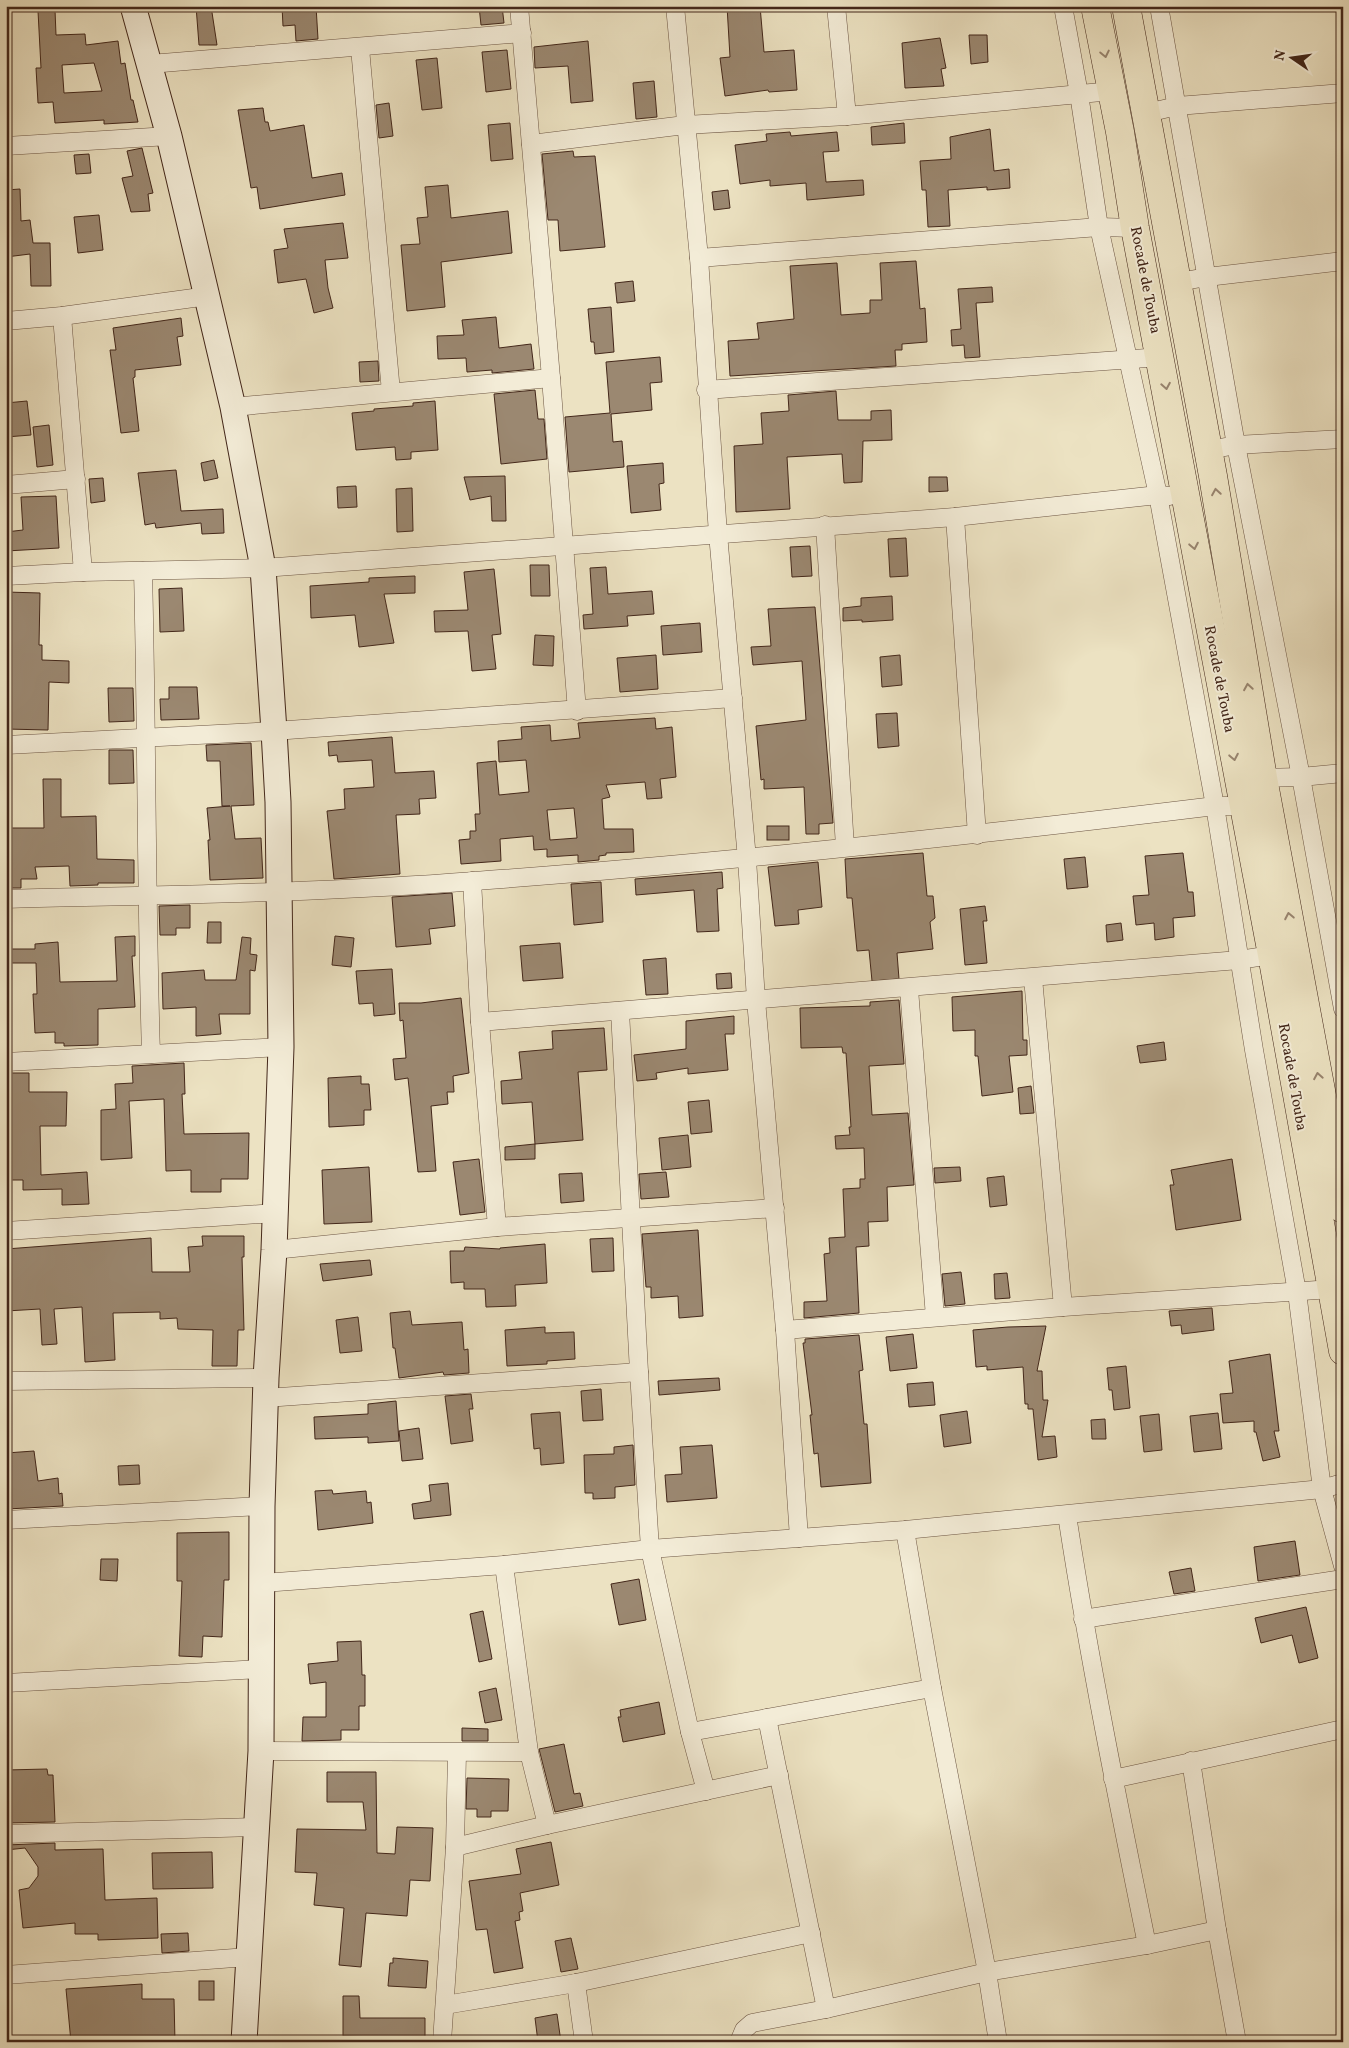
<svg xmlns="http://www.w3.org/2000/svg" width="1349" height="2048" viewBox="0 0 1349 2048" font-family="Vollkorn,serif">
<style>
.building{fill:#9b8871;stroke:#43271a;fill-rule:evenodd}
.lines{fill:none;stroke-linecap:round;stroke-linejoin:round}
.street-casing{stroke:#6d5644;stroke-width:19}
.secondary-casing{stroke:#43271a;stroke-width:27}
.primary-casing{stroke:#43271a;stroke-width:29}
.street{stroke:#f3ecd7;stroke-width:18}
.secondary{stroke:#f3ecd7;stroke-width:25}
.primary{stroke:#ece2c2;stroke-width:28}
.oneway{stroke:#98846e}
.labels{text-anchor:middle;stroke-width:4;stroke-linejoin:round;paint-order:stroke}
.street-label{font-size:15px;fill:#43271a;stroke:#f3ecd7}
</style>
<rect width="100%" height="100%" fill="#ece2c2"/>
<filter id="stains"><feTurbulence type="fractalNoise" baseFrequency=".004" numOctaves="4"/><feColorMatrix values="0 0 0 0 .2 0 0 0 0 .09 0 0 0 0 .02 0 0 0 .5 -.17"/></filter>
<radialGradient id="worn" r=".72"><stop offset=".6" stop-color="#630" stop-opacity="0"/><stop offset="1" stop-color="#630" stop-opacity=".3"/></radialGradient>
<g class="building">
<polygon points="196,6 211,6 217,45 199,45"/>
<polygon points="282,6 316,6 318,39 296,41 295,25 283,26"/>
<polygon points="479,6 502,6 504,23 481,25"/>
<polygon points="727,6 760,6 764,52 794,50 797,90 769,92 768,90 725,96 720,58 730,57"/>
<path d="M55 10 56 35 85 34 86 45 118 41 121 64 125 63 131 100H133L138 122 104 124V120L55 123 53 102 38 103 36 68H41L38 11ZM94 63 102 91 64 93 62 65Z"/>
<polygon points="969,35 987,35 988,62 971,64"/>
<polygon points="940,38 946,68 941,69 944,86 905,88 902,43"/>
<polygon points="588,41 593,101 571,103 568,66 535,68 534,47"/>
<polygon points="507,50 511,89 486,92 482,52"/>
<polygon points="437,58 442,108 422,110 416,60"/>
<polygon points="654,81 657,117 636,119 633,83"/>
<polygon points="389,103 393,136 379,138 376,105"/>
<polygon points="263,108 265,122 268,122 270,131 304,125 312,178 342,173 345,195 260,209 257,187 251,188 238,110"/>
<polygon points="510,123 513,159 491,161 488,125"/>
<polygon points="904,123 905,143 872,145 871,127"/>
<polygon points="990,129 994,171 1009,169 1010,188 987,190 987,187 948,190 950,226 928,227 926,190 922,190 920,161 951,159 950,137"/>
<polygon points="790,132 791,136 837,132 839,151 823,152 826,182 863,180 864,195 807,200 806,183 770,186 770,180 740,184 735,145 767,141 766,134"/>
<polygon points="142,148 153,193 148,194 150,211 131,212 122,178 133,176 127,151"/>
<polygon points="573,151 574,157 595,156 605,247 560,251 558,220 548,220 542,154"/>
<polygon points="89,154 91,173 76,174 74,155"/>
<polygon points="448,185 451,218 508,211 512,253 441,262 445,307 407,311 401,245 420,244 417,218 428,217 425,187"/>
<polygon points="20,189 21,221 30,220 33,243 50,243 51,286 31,286 30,254 6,257 6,190"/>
<polygon points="728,190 730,208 714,210 712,192"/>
<polygon points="99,215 103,250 78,253 74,217"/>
<polygon points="343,223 348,258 325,260 328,288 333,308 314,313 306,279 278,283 274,250 288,248 284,229"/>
<polygon points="916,261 920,309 925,308 927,342 902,344 902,350 895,350 896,366 730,376 728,341 759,339 757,323 794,319 790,266 837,263 841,315 870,313 870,300 882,300 880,263"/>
<polygon points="633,281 635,301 617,303 615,283"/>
<polygon points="992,287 993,302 976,303 980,357 965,358 964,345 952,346 951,330 961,329 958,289"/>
<polygon points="611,307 614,352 595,354 594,342 591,342 588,309"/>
<polygon points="496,317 499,348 531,344 534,369 492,373 492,370 467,372 466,358 438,359 437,336 464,335 462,320"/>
<polygon points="181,318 183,336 177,337 181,365 135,370 135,377 133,378 139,431 121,433 110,350 116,350 113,328"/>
<polygon points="660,357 662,382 650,383 652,410 611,414 613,442 622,441 624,467 569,472 565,417 610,413 606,362"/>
<polygon points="378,361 379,381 360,382 359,362"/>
<polygon points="535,390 538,419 544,419 547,459 501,464 494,394"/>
<polygon points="836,391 838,420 871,420 871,411 891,410 892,440 863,441 862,482 844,483 842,454 787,457 790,509 736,512 734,446 763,444 761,413 789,411 788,395"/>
<polygon points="27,401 31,435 6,437 6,403"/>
<polygon points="435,401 438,450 411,452 411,459 396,460 395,447 356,450 352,413 374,411 374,409 413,406 413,403"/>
<polygon points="49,425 53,465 37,467 33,427"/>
<polygon points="214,460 218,478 204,481 201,463"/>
<polygon points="663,463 664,483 659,484 661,510 631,513 627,466"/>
<polygon points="176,470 181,511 223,509 224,533 202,534 201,523 156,528 155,523 145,525 138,473"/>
<polygon points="505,476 506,521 492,521 491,496 470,500 464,477"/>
<polygon points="929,477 947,477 948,491 929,492"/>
<polygon points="103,478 105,501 91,503 89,479"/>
<polygon points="356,486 357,507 338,508 337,487"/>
<polygon points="412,488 413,531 397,532 396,489"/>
<polygon points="56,496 59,548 6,551 6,532 23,530 21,497"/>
<polygon points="906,538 908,576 890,577 888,539"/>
<polygon points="810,546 812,576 792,577 790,547"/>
<polygon points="530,565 549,565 550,596 531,596"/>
<polygon points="606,567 608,594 652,591 654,614 627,616 628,626 584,629 583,615 593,614 590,568"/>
<polygon points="494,569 501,634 492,635 496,669 472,671 468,631 435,632 434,611 468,610 464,572"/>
<polygon points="415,576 415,593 384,594 394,643 359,647 355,615 311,618 310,586 369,582 369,578"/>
<polygon points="182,588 184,631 160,632 159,589"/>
<polygon points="6,592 40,593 39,645 42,645 42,660 69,661 69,683 49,682 48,730 6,729"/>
<polygon points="892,596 893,620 862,622 862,620 843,621 843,608 861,606 861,598"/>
<polygon points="815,607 833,823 819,824 819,834 806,834 804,787 764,789 764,779 761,780 756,726 806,720 802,661 753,665 751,647 771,646 768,609"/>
<polygon points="700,623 702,652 663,655 661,626"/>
<polygon points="535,635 554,636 553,666 533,665"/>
<polygon points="656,655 658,689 620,692 617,658"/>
<polygon points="900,655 902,685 882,687 880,657"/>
<polygon points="169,687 197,687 199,719 161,720 160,699 169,699"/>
<polygon points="108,688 133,688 134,721 109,722"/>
<polygon points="897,713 899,746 878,748 876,714"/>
<path d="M655 718 656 729 672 727 676 777 660 779 662 798 647 799 645 782 606 785 610 797 602 799 604 829H633L634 852 606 853V855L599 856V860L578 862V855L547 857V849L534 850 533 836 500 839 501 861 461 864 459 840 470 839V831H476L475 814H480L477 763 496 761 499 795 529 792 526 760 499 762 498 741 522 739 521 727 550 725 551 741 580 738 578 723ZM574 808 577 838 550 840 547 810Z"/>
<polygon points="392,737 395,773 434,771 436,798 419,799 420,814 396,815 400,874 334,879 327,811 345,809 344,789 374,787 372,760 338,762 337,755 329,756 328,742"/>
<polygon points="251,743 254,805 231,806 235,839 261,838 263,878 210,880 208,840 210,840 207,808 230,806 222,806 220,761 207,761 206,745"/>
<polygon points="109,750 133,750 134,783 109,784"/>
<polygon points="43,779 61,779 61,817 96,816 97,859 134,860 134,883 98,883 98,885 70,886 69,866 35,867 37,879 21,879 21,888 6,888 6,828 44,828"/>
<rect x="767" y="826" width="22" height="14"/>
<polygon points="923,853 927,896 933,896 935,918 930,922 933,949 897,953 899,979 872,981 869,950 857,951 852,898 847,898 845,859"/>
<polygon points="1183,853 1188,892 1193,892 1195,916 1173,918 1174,937 1155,940 1154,923 1136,925 1133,896 1149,895 1145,856"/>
<polygon points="1085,857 1088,887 1067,889 1064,859"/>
<polygon points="818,862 822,907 798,910 799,924 775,926 768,867"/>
<polygon points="722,872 723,888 717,889 719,931 697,932 694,890 636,895 635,879"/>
<polygon points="601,882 603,922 574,925 571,884"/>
<polygon points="452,893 455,926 429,929 431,944 396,947 392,897"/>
<polygon points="190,905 190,928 176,928 176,935 160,935 159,906"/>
<polygon points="985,906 987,921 983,921 987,963 965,965 960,909"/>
<polygon points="208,922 221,922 221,943 207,943"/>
<polygon points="1121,923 1123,940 1107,942 1106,925"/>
<polygon points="135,936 135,956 132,956 135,1007 98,1009 98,1045 64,1046 64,1043 55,1043 55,1032 35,1033 33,994 37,994 36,963 6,963 6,949 35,949 35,944 58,942 60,982 117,981 115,937"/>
<polygon points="335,936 354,938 351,967 332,965"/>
<polygon points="242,937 251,938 250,954 257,955 255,971 250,970 250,1014 219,1014 221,1034 196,1036 196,1007 163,1009 162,973 204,970 205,980 236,980"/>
<polygon points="560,943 563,978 523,981 520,946"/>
<polygon points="666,958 668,994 646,995 643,960"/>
<polygon points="392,969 395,1014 374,1016 373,1003 359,1004 356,971"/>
<polygon points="731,973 732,988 717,989 716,974"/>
<polygon points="1022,991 1023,1040 1027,1040 1027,1055 1009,1056 1013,1092 982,1096 978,1056 975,1056 975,1030 953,1031 952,997"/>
<polygon points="461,998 469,1073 453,1076 454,1092 447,1092 448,1104 431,1106 436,1171 418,1172 408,1078 395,1080 393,1059 406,1058 403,1020 400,1021 399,1003 421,1003"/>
<polygon points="899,1000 904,1064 869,1066 872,1115 908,1113 914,1185 887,1187 888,1221 868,1222 869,1246 856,1247 859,1313 804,1318 804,1302 827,1301 824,1254 830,1253 829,1238 845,1237 843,1189 860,1188 860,1179 865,1179 864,1148 836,1149 835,1136 850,1135 849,1127 851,1127 846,1053 843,1053 842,1047 801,1048 800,1008 870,1006 870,1002"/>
<polygon points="734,1016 734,1034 725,1034 728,1070 688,1074 688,1068 656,1073 657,1079 637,1081 634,1055 686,1049 686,1021"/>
<polygon points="604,1028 607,1070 578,1072 583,1140 535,1144 532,1102 502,1104 501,1081 522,1079 519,1052 553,1049 552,1031"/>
<polygon points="1164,1042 1166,1060 1140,1063 1137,1046"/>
<polygon points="184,1063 185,1094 182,1094 184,1134 249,1133 248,1179 221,1179 221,1192 191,1192 191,1170 166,1171 164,1099 129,1101 132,1158 101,1160 101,1110 116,1109 115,1084 133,1083 132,1066"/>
<polygon points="6,1073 29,1073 29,1092 67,1092 66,1126 40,1126 41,1175 87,1172 89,1204 62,1205 62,1189 23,1190 23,1180 6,1180"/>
<polygon points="361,1076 361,1084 369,1084 371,1110 364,1110 364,1125 329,1127 328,1078"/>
<polygon points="1031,1086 1034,1113 1020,1114 1018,1088"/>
<polygon points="709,1100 712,1132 691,1134 688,1102"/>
<polygon points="688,1135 691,1167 662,1170 659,1138"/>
<polygon points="535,1144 535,1159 505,1160 505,1147"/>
<polygon points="479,1159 485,1212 460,1215 453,1162"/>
<polygon points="1232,1159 1241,1220 1176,1230 1170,1185 1174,1185 1171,1170"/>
<polygon points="369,1167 372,1222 324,1224 322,1170"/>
<polygon points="960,1167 961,1181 935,1183 934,1168"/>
<polygon points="666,1172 669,1197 641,1199 639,1174"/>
<polygon points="582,1173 584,1201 561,1203 559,1174"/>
<polygon points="1004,1176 1007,1205 990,1207 987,1178"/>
<polygon points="698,1230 703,1316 679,1318 678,1296 651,1298 651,1287 646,1287 642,1234"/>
<polygon points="202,1236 244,1236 244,1257 242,1257 244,1330 238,1330 237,1366 212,1366 213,1330 178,1329 177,1318 160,1319 160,1312 113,1313 115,1360 85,1362 82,1307 54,1309 57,1344 42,1345 40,1309 6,1311 6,1249 151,1238 152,1272 190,1272 188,1247 203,1246"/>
<polygon points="613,1238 614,1271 592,1272 590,1239"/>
<polygon points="545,1244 547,1283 515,1285 516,1306 486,1307 485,1289 464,1289 464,1282 451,1283 450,1251 464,1251 465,1247 500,1249 500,1248"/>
<polygon points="370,1260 372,1275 323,1281 320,1264"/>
<polygon points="961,1272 965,1304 945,1306 942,1274"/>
<polygon points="1007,1273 1010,1298 995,1299 994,1274"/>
<polygon points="1212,1308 1214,1330 1182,1334 1181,1325 1171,1326 1169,1311"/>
<polygon points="410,1311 412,1325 462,1322 464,1350 468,1349 469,1373 444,1375 443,1372 399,1378 395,1348 393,1348 390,1313"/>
<polygon points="358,1317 362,1351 340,1353 336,1320"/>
<polygon points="1046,1326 1037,1371 1042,1371 1043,1400 1048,1400 1042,1437 1055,1436 1057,1457 1038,1460 1033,1409 1028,1409 1028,1404 1025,1404 1023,1367 987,1370 987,1366 976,1367 973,1330 1008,1327"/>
<polygon points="545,1327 545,1333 574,1332 575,1359 547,1361 547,1364 507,1366 505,1330"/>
<polygon points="913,1334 917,1368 890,1371 886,1337"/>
<polygon points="859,1335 863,1370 859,1371 864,1424 867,1424 871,1483 821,1487 818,1453 814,1454 810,1415 812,1415 803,1343 805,1343 805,1339"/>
<polygon points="1270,1354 1279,1431 1274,1431 1280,1457 1263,1461 1256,1432 1254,1432 1254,1421 1223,1423 1220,1394 1233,1393 1229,1361"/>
<polygon points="1126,1366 1130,1408 1114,1410 1112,1390 1109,1390 1107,1368"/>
<polygon points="719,1378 720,1390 659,1395 658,1381"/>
<polygon points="933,1382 935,1405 909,1407 907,1384"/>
<polygon points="601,1389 603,1420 583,1421 581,1391"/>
<polygon points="471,1394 473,1409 469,1409 473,1441 451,1444 445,1396"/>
<polygon points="396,1401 399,1441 368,1443 368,1437 315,1439 314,1417 368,1414 368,1404"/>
<polygon points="967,1411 971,1443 944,1447 940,1415"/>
<polygon points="560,1412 564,1463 541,1465 540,1448 534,1449 531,1414"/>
<polygon points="1218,1413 1222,1449 1194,1452 1190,1416"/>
<polygon points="1159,1414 1162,1450 1144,1452 1140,1416"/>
<polygon points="1105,1419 1106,1439 1092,1439 1091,1420"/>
<polygon points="419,1428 423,1459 402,1461 399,1431"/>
<polygon points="633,1445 635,1485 615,1487 615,1498 593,1499 593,1493 585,1493 584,1455 614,1454 614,1447"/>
<polygon points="712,1445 717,1498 667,1502 665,1475 682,1474 680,1447"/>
<polygon points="34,1451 38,1481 58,1478 59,1494 62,1493 63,1506 7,1509 6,1453"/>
<polygon points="139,1465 140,1484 119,1485 118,1466"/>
<polygon points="448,1483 451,1515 414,1519 412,1504 431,1501 429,1485"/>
<polygon points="332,1490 333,1494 366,1491 367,1503 371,1502 373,1523 318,1530 315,1491"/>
<polygon points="229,1532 229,1580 224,1580 222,1637 203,1636 202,1657 179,1656 182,1581 177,1581 177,1533"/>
<polygon points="1295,1541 1300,1575 1258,1581 1254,1547"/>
<polygon points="101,1559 118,1559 117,1581 100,1580"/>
<polygon points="1191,1568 1195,1591 1174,1594 1169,1572"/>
<polygon points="639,1579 646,1620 619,1625 611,1584"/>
<polygon points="1306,1607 1318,1658 1299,1663 1292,1635 1261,1643 1255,1618"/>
<polygon points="483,1611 492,1659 479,1662 470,1614"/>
<polygon points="361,1641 362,1675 365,1675 365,1706 359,1706 359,1730 341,1730 341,1740 302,1741 303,1717 326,1717 326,1682 310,1684 308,1664 338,1661 337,1642"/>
<polygon points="496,1688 502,1720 485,1723 479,1692"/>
<polygon points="659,1702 665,1734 623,1742 618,1717 621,1717 620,1710"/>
<polygon points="462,1728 488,1729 488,1741 462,1741"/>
<polygon points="564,1744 574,1794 580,1793 583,1806 555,1812 539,1749"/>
<polygon points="47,1769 48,1775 53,1775 55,1822 6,1823 6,1770"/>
<polygon points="327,1772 376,1772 377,1853 395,1854 397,1827 433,1828 430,1881 410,1880 407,1916 366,1913 361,1967 339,1965 344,1908 314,1905 317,1873 295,1872 297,1829 366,1830 363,1802 327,1802"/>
<polygon points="467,1778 509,1779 508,1811 491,1811 491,1817 477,1817 477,1809 466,1809"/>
<polygon points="551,1842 559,1885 520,1893 523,1911 519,1912 520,1920 515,1921 523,1968 494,1973 487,1929 476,1930 469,1881 521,1874 516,1849"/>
<polygon points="55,1843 55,1850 103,1849 105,1900 157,1898 158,1938 98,1940 98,1934 75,1934 75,1923 23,1928 19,1890 29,1888 38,1876 38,1867 25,1848 6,1850 6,1845"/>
<polygon points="212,1852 213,1888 153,1889 152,1853"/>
<polygon points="188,1933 189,1951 162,1953 161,1934"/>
<polygon points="571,1938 578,1969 561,1972 555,1941"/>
<polygon points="393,1958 428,1961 426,1988 388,1986 390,1963 393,1963"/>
<rect x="199" y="1981" width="15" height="19"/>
<polygon points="142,1984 142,1999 174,1999 175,2042 71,2042 66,1989"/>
<polygon points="343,1996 359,1996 360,2018 425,2018 425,2038 343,2036"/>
<polygon points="557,2014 561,2042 538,2042 535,2018"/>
</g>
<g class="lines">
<g class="street-casing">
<g id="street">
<polyline points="519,6 551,378 577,711"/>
<polyline points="675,6 699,258 718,534 747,859 756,1000 785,1330 799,1538"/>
<polyline points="836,6 847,116"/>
<polyline points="1063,6 1079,94 1099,227 1158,495 1215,806 1254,1050 1297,1292 1322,1489 1343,1566"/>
<polyline points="1159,6 1236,445 1301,777 1343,1009"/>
<polyline points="360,48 391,392"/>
<polyline points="150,64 522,33"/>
<polyline points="1147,113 1177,106 1343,93"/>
<polyline points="531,144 685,125 847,116 1112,91"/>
<polyline points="6,146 169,136"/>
<polyline points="699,258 1099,227 1135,228"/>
<polyline points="1178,282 1207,277 1343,261"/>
<polyline points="62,316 83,572"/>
<polyline points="6,321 62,316 208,296"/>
<polyline points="706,390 1161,357"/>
<polyline points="233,407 551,378"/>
<polyline points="1209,450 1236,445 1343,439"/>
<polyline points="6,485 76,479"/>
<polyline points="955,517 977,835"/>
<polyline points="825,525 845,847"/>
<path d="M143 571C147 732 146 893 151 1054"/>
<polyline points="6,576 83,572 263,568 955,517 1158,495 1170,496"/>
<polyline points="6,745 274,731 733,698"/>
<polyline points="1263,778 1301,777 1343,773"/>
<polyline points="472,881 480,1022 497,1227"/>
<path d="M6 899C162 895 319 893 475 881 723 863 969 836 1215 806H1244"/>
<polyline points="1033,978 1063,1307"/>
<polyline points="909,989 935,1317"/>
<polyline points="620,1011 639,1372 650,1549 690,1732 706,1791"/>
<path d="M480 1022C733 1003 986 983 1239 960L1272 955"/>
<polyline points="6,1062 281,1047"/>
<polyline points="1325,1117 1343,1114"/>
<polyline points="6,1231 276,1213"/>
<polyline points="274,1250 497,1227 775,1208"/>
<polyline points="785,1330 1063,1307 1332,1289"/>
<polyline points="6,1381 266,1378"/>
<polyline points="265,1398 639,1372"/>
<path d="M1067 1515C1089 1659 1118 1802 1147 1945"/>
<polyline points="6,1520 262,1506"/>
<polyline points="905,1530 932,1688 987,1972 998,2042"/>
<polyline points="504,1565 529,1752 547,1825"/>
<polyline points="263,1583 504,1565 650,1549 905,1530 1322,1489 1343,1483"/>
<polyline points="1083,1619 1343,1579"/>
<polyline points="6,1683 261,1669"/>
<polyline points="767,1718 826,2009"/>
<polyline points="690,1732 932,1688"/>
<polyline points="261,1751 529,1752"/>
<polyline points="1191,1761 1217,1930 1237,2042"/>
<polyline points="1113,1779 1343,1729"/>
<polyline points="6,1834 256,1827"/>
<polyline points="455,1847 547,1825 779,1775"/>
<polyline points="6,1975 248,1957"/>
<polyline points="576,1983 584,2042"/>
<polyline points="445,2005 576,1983 811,1933"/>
<polyline points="442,2042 455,1847 457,1753"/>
<polyline points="739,2042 744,2030 752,2023 826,2009 987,1972 1147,1945 1217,1930"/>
</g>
</g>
<g class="secondary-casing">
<polyline id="secondary" points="133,6 169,136 233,407 263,568 274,731 278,802 281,1047 274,1250 266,1378 262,1506 261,1751 244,2042"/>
</g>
<g class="primary-casing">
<g id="primary">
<polyline points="1095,6 1120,132 1135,228 1272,955 1343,1351"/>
<polyline points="1126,6 1213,476 1263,778 1343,1209"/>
</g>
</g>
<use href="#street" class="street"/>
<use href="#secondary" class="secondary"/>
<use href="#primary" class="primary"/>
</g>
<defs><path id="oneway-chevron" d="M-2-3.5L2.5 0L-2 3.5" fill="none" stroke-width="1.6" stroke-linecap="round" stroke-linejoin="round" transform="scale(1.25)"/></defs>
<g class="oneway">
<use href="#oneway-chevron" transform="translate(1105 54) rotate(78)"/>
<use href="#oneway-chevron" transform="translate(1166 386) rotate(80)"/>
<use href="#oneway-chevron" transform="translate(1216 492) rotate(-99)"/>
<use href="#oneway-chevron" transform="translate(1194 546) rotate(79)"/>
<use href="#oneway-chevron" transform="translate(1248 687) rotate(-99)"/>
<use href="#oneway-chevron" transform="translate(1234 757) rotate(79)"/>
<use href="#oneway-chevron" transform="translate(1289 916) rotate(-101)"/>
<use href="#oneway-chevron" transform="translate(1318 1076) rotate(-100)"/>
</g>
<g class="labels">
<g class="street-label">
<text transform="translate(1146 280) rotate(79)" y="5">Rocade de Touba</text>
<text transform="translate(1220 679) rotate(79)" y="5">Rocade de Touba</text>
<text transform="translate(1293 1077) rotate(80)" y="5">Rocade de Touba</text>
</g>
</g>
<rect width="1349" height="2048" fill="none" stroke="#ece2c2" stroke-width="25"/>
<rect x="8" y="8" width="1334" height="2033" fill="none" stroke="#43271a" stroke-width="2.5"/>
<rect x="12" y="12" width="1324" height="2023" fill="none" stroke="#43271a"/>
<g transform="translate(1292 58) rotate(283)" stroke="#f3ecd7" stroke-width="4" paint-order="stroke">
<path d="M0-4L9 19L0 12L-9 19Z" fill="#43271a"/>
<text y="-8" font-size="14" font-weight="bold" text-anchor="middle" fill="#43271a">N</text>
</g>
<rect width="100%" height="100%" filter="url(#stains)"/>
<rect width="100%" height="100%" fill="url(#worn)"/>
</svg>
